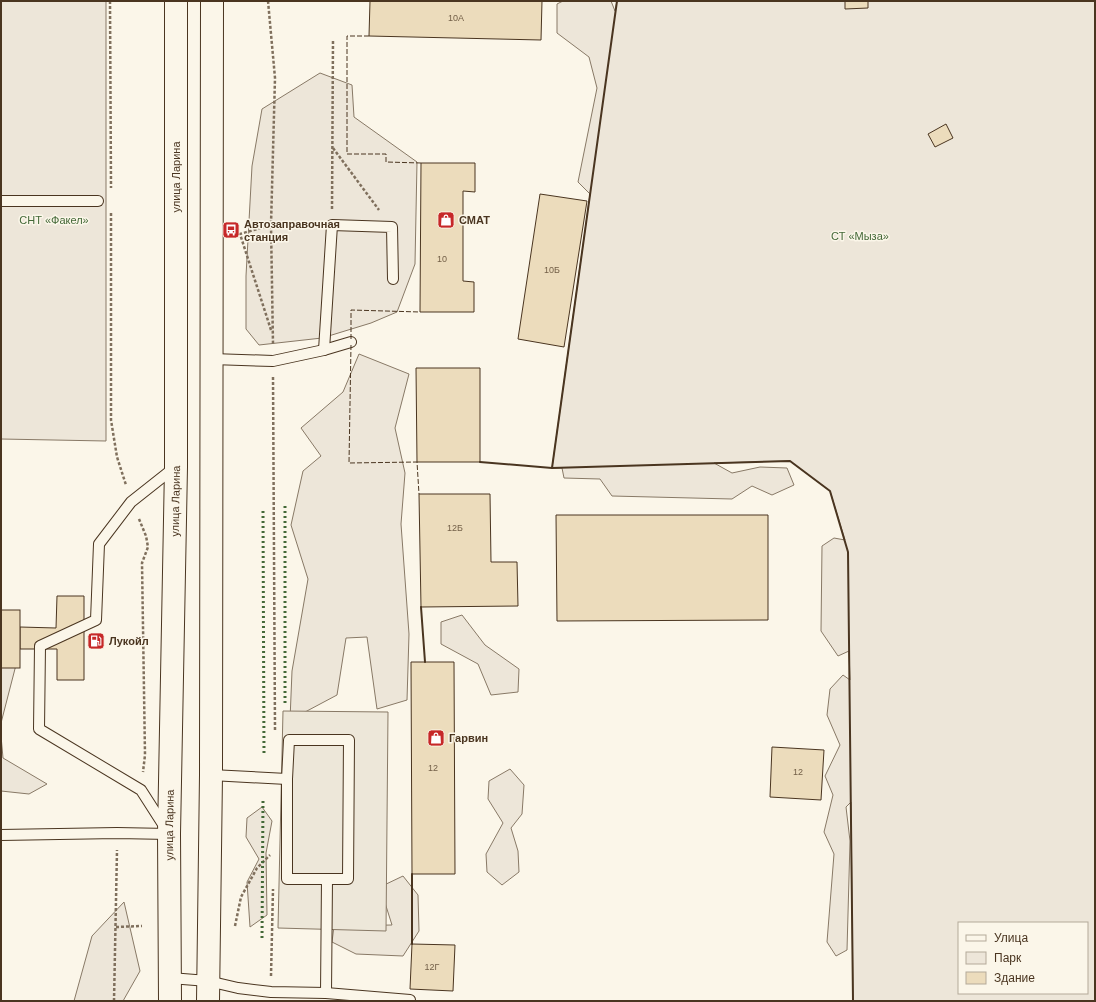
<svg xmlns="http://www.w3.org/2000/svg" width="1096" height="1002" viewBox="0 0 1096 1002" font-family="Arial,sans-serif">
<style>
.green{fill:#ede6d9;stroke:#887966;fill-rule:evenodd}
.parking{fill:#ede7d9;stroke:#887966}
.building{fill:#ecdcbc;stroke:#4a3520}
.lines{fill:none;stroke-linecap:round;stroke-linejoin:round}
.service-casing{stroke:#4a3520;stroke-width:12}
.primary-casing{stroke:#4a3520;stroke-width:24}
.path{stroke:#7f6f5c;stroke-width:2.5;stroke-dasharray:3 2;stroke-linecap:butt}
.service{stroke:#fbf6e9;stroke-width:10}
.primary{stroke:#fbf6e9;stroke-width:22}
.hedge{stroke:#436837;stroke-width:3;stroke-dasharray:2 3;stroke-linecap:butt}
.fence{stroke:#4a3520;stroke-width:1;stroke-dasharray:5 2;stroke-linecap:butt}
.wall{stroke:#4a3520;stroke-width:2}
.labels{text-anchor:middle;stroke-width:3;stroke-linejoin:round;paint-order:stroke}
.number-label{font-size:9px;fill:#725f47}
.street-label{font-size:11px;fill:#4a3520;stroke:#fbf6e9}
.park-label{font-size:11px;fill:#436837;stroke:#fbf6e9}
.poi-label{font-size:11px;font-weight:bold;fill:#4a3520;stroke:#fbf6e9;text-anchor:start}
</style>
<rect width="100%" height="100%" fill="#fbf6e9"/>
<g class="green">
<polygon points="1,1 106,1 106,441 1,439"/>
<path d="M563 1H611L615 11 617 1H1095V1001H853L851 802 846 807 850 841 847 950 836 956 827 942 834 854 824 832 833 795 825 776 840 745 827 715 830 689 843 675 850 680 849 651 838 656 821 631 822 546 834 538 845 540 830 491 790 461 714 463 732 473 760 467 787 468 794 485 772 495 752 486 732 499 612 496 600 479 564 478 562 468H552L590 194 578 182 597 88 589 57 557 33V4ZM959 923H1087V993H959Z"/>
<polygon points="320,73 352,85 354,117 417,162 415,264 397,312 371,323 322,338 259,345 246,329 246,276 252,166 262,109"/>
<polygon points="359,354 409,374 395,428 405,473 401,524 409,634 407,700 377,709 367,637 346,638 337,695 290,720 292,671 308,579 291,525 303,471 321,456 301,428 343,392"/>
<polygon points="462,615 485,645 519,669 518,692 491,695 478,664 441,644 441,622"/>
<polygon points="1,648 17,661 1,723"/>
<polygon points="1,736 3,758 47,784 29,794 1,791"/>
<polygon points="510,769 524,785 522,814 511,828 518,851 519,872 502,885 487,872 486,854 503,823 488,799 489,781"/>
<polygon points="262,807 272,821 266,853 267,915 250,927 247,882 259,859 246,837 247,818"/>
<polygon points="403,876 418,895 419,931 403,956 356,954 332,942 334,926 392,925 380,887"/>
<polygon points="124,902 140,971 123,1001 74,1001 92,936"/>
</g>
<polygon class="parking" points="283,711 388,712 386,931 278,928"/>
<g class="building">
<polygon points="370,1 542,1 541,40 369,36"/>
<polygon points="845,1 868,1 868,8 845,9"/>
<polygon points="946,124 953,138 935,147 928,134"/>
<polygon points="421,163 475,163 475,192 463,191 463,281 474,282 474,312 420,312"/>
<polygon points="540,194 587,201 564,347 518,339"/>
<polygon points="416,368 480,368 480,462 417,462"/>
<polygon points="419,494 490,494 491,562 517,562 518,606 421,607"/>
<polygon points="556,515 768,515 768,620 557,621"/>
<polygon points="57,596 84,596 84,680 57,680 57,649 20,649 20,627 56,628"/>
<rect x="1" y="610" width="19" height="58"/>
<polygon points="411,662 454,662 455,874 412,874"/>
<polygon points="772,747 824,750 821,800 770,797"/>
<polygon points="412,944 455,945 453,991 410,989"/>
</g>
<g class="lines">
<g class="service-casing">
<g id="service">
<polyline points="1,201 98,201"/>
<polyline points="324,350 332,225 392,227 393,279"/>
<polyline points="212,359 273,361 324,350 351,342"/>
<polygon points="289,740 349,740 348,879 287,879 287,779"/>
<polyline points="211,775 287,779"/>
<polyline points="166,829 141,790 39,729 40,646 96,620 99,544 131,502 174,468"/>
<polyline points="1,835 117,833 169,834"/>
<polyline points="170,978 208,981 238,988 271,992 326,993 410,1000"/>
<polyline points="326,993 327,879"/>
</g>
</g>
<g class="primary-casing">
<g id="primary">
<path id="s1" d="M170 1001 169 834 176 467V1"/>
<polyline points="208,1001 211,775 212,1"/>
</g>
</g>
<g class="path">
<polyline points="110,1 111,188"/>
<polyline points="268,1 275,78 271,225 273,344"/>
<polyline points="333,148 379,210"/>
<polyline points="332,209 333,39"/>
<polyline points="111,213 111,420 117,457 126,485"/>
<polyline points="271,330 240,234 271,225 315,225"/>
<polyline points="273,377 275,730"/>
<polyline points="139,519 146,536 148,547 142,563 145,755 143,772"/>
<polyline points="235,926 241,897 257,868 270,855"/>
<polyline points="116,927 142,926"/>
<polyline points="271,976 273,889"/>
<polyline points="114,1001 117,850"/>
</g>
<use href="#service" class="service"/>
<use href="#primary" class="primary"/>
<g class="hedge">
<polyline points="263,511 264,756"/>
<polyline points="285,703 285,503"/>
<polyline points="262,938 263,801"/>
</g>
<g class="fence">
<polyline points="369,36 347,36 347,154 386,154 386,162 421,163"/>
<polyline points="351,339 351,310 420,312"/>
<polyline points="351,345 349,463 417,462 419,494"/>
</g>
<g class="wall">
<polyline points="480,462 552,468 790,461 830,491 848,552 853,1001"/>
<polyline points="552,468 617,1"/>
<polyline points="421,607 425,662"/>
<polyline points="412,944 412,874"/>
</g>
</g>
<defs>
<g id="shop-square" transform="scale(0.9)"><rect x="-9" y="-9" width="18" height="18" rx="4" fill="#c62828" stroke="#fbf6e9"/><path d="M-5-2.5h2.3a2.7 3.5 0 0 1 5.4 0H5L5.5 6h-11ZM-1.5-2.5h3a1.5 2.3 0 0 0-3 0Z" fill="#fff"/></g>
<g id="bus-square" transform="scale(0.9)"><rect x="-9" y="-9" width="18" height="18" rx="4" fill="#c62828" stroke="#fbf6e9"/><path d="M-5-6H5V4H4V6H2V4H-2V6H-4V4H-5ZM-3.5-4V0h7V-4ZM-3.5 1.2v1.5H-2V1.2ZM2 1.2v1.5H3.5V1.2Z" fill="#fff"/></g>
<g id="fuel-square" transform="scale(0.9)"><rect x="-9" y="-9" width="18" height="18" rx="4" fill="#c62828" stroke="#fbf6e9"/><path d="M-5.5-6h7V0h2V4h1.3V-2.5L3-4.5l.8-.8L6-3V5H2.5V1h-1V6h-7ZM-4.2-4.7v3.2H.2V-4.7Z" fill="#fff"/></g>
</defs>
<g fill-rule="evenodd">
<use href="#shop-square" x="446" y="220"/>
<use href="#bus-square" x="231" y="230"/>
<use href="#fuel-square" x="96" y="641"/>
<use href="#shop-square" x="436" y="738"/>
</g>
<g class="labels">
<g class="number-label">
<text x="456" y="21">10А</text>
<text x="442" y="262">10</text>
<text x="552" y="273">10Б</text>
<text x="455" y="531">12Б</text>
<text x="433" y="771">12</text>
<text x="798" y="775">12</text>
<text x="432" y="970">12Г</text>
</g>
<g class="street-label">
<text transform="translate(176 177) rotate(-90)" y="4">улица Ларина</text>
<text dy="4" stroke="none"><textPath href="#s1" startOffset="500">улица Ларина</textPath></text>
<text dy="4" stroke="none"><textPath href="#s1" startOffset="176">улица Ларина</textPath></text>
</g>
<g class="park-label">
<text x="54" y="224">СНТ «Факел»</text>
<text x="860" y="240">СТ «Мыза»</text>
</g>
<g class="poi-label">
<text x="459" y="224">СМАТ</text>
<text x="244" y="228">Автозаправочная<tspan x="244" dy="13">станция</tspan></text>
<text x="109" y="645">Лукойл</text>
<text x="449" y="742">Гарвин</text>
</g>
</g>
<rect width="1096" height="1002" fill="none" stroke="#4a3520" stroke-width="4"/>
<rect x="958" y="922" width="130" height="72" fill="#fbf6e9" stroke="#b4a999"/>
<rect x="966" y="935" width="20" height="6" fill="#fbf6e9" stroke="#b4a999"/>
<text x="994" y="942" font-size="12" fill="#4a3520">Улица</text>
<rect x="966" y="952" width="20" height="12" fill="#ede6d9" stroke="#b4a999"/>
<text x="994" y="962" font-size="12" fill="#4a3520">Парк</text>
<rect x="966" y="972" width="20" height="12" fill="#ecdcbc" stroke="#b4a999"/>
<text x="994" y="982" font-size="12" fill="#4a3520">Здание</text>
</svg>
